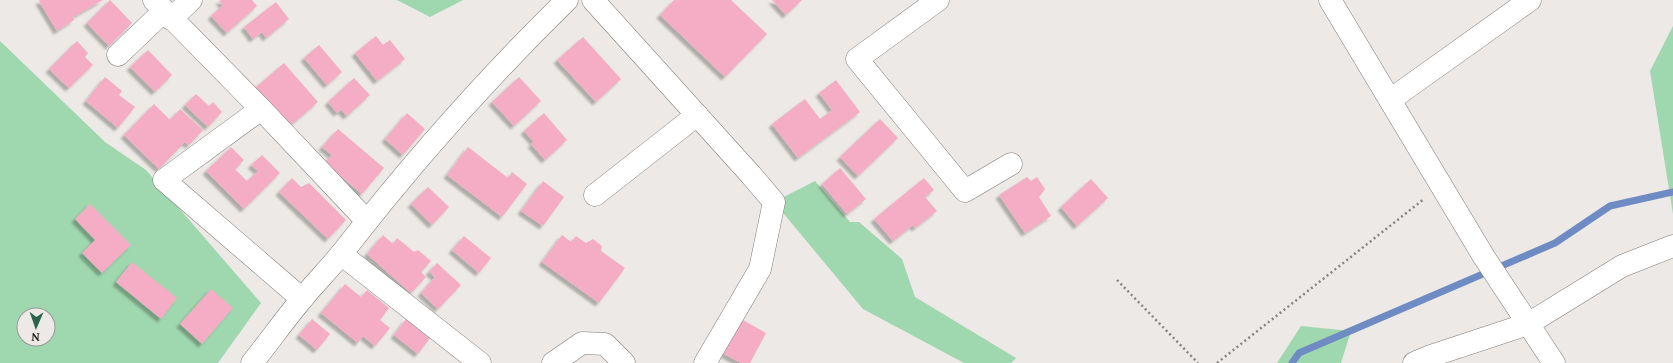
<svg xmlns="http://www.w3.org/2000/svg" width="1673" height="363" viewBox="0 0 1673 363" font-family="Lora,serif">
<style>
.green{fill:#9fd7ae;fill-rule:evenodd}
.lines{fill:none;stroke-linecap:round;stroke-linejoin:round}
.stream{stroke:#6e8cc3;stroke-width:7}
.building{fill:#f5acc5;filter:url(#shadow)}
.minor-casing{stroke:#7e7b78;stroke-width:23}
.path{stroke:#868381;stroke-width:2.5;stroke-dasharray:2 3;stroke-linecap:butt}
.minor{stroke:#fff;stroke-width:22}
</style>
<defs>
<filter id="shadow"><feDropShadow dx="-3.5" dy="3.5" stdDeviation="1" flood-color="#0004"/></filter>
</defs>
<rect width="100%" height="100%" fill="#ede9e6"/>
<g class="green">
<polygon points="397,0 463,0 430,17"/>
<polygon points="1673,26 1673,214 1650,71"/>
<path d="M0 41 105 142 146 170 261 303 218 363H0ZM24 315H48V339H24Z"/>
<polygon points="815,181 850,222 859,222 902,259 915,297 1016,358 1011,363 964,363 863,309 774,202"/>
<polygon points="1301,326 1351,331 1341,363 1277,363"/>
</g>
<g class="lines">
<polyline class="stream" points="1292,363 1299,353 1555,243 1610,206 1673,192"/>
</g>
<g class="building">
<polygon points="40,0 103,0 73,17 74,20 57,31 39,1"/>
<polygon points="110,0 132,23 109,46 87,23"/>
<polygon points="221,0 252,0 257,6 227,33 211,16 223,5 219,1"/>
<polygon points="674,0 731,0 767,34 725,77 660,15"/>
<polygon points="772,0 802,0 786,15"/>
<polygon points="276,2 289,19 266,38 262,32 253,39 244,27"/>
<polygon points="376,36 383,45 390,40 405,59 377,81 355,53"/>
<polygon points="583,37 621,79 596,102 557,60"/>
<polygon points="77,41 88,53 85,57 93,65 69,88 49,69"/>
<polygon points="319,45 342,72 327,85 304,58"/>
<polygon points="148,50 172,75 155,92 130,67"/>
<polygon points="284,63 318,102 290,126 256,87"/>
<polygon points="105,77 122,91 119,95 135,107 118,128 86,101"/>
<polygon points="519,77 541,101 514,126 492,102"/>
<polygon points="354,78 370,95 347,116 341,110 337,113 328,102"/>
<polygon points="836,80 860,112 798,158 772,124 805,99 820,119 832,110 819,93"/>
<polygon points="196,94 209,106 213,102 222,112 208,127 185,105"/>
<polygon points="154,104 170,120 180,109 203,130 189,145 185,142 159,169 124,135"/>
<polygon points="407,113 425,129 403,155 385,139"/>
<polygon points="544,113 567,140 545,160 531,144 534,142 524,131"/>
<polygon points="880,119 898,138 858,176 840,157"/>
<polygon points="338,129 384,168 362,194 325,163 332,155 322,147"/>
<polygon points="231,147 244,160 235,169 247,181 258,171 251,165 262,155 280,173 244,209 206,171"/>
<polygon points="468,147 508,178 512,172 527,184 502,217 447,175"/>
<polygon points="840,168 866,199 847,214 822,184"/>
<polygon points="1027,177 1031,181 1037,177 1045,189 1039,197 1051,216 1025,233 999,195"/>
<polygon points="292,178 301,187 309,183 346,220 328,239 279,192"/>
<polygon points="924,178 934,190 925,197 937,211 915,228 913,225 893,241 874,219"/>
<polygon points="1091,179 1108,198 1077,226 1061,207"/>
<polygon points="543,181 564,197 543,226 521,211"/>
<polygon points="428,187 449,207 432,225 411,204"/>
<polygon points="90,204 131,245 102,273 82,253 95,240 75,219"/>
<polygon points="383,235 393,244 397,238 414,252 418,250 431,261 421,272 426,277 411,293 367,254"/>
<polygon points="562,235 571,242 576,236 586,243 593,239 602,246 601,251 625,268 599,303 542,262"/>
<polygon points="464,236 491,258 479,273 452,250"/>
<polygon points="132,262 177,298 161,319 116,282"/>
<polygon points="437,263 461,285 438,309 421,293 435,277 429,272"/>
<polygon points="345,284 361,297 367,290 389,308 380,320 390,328 375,346 363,336 358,343 321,313"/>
<polygon points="211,289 233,308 202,344 180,324"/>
<polygon points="312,319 330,334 317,350 299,335"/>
<polygon points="406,319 430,338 418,354 394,335"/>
<polygon points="743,320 766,333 750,363 741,363 724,354"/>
</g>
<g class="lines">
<g class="minor-casing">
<g id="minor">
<polyline points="154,0 261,109 366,220"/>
<polyline points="593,0 751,175 774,202 760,269 705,363"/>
<polyline points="938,0 857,59 965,191 1011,164"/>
<polyline points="1330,0 1484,257 1554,363"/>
<polyline points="171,19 191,0"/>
<polyline points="118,55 164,11"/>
<polyline points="1390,100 1530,0"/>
<polyline points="261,109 164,180 302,299"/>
<polyline points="595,195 697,115"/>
<polyline points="341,254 480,363"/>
<path d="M252 363C269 342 285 319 302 299 315 283 329 269 342 253 411 164 486 79 567 0"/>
<polyline points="553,363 582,343 605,344 624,363"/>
<polyline points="1414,363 1428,357 1528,324 1622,266 1673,246"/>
</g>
</g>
<g class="path">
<polyline points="1117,280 1198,363"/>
<polyline points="1217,363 1424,199"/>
</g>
<use href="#minor" class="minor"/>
</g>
<g transform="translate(36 327) rotate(182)"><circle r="19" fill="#ede9e6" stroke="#9c9996"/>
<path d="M0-3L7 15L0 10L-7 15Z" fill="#2a644d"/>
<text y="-6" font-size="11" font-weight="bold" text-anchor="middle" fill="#22211f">N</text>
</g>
</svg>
